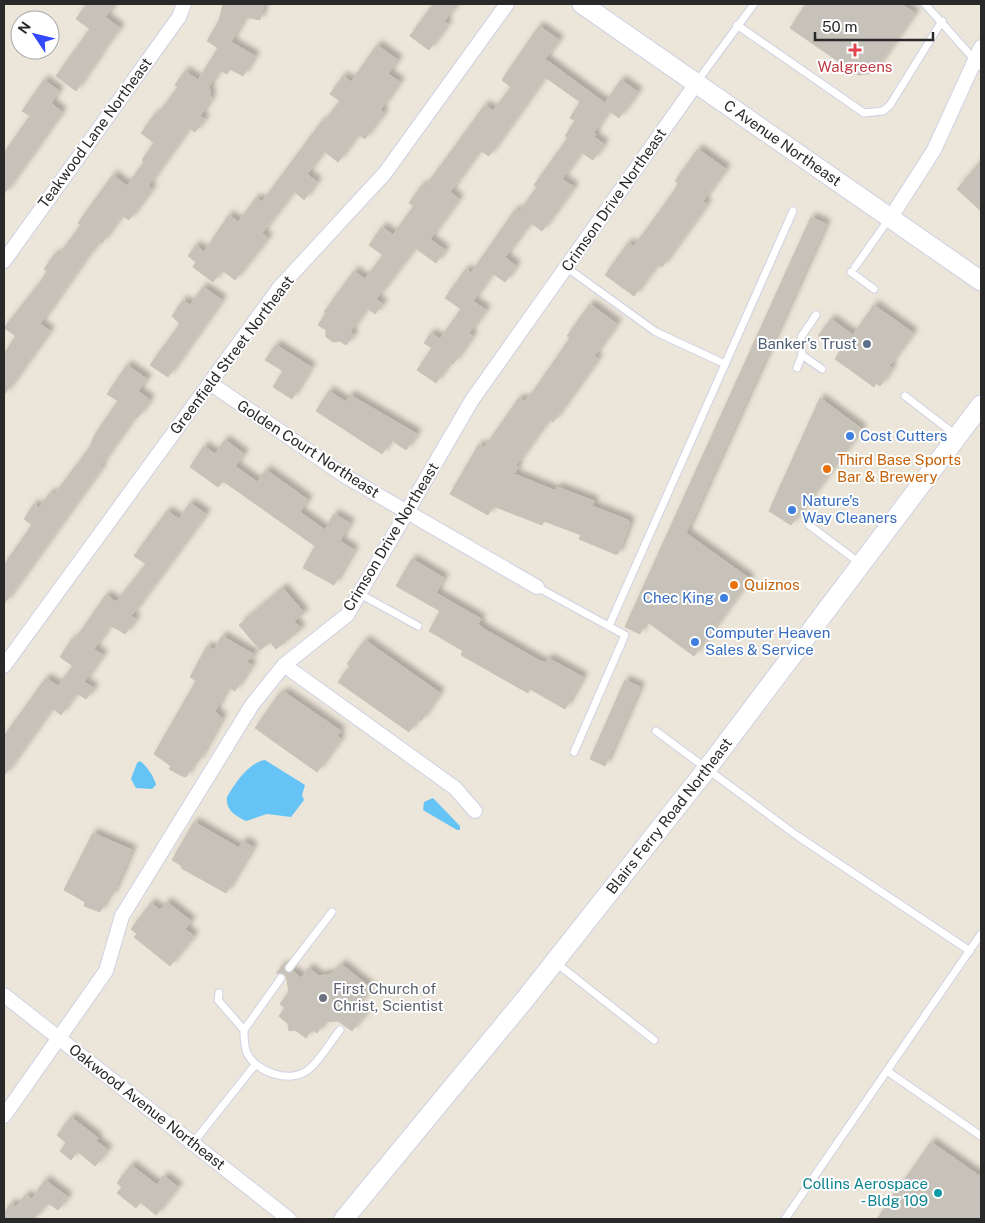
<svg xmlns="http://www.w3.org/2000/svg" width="985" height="1223" viewBox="0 0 985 1223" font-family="'Public Sans',sans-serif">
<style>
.water{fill:#65c4f5}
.building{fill:#c7c2b9;stroke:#c7c2b3;filter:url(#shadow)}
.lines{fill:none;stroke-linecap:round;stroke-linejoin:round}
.lane-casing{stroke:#ced1e3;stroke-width:9}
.street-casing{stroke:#ced1e3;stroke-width:16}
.secondary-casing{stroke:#ced1e3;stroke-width:21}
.lane{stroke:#fff;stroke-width:7}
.street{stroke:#fff;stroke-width:14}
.secondary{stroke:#fff;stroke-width:19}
.health-dot{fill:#e0444e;stroke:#fff;stroke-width:2}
.service-dot{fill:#5c6f8a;stroke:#fff;stroke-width:2}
.shop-dot{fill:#3f7fe0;stroke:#fff;stroke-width:2}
.food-dot{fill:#e8710a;stroke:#fff;stroke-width:2}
.worship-dot{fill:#6b7280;stroke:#fff;stroke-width:2}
.culture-dot{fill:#0f9aa8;stroke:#fff;stroke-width:2}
.labels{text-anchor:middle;stroke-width:4;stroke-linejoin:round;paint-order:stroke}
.health-label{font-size:15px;fill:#be3a42;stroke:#fff}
.street-label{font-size:15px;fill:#292929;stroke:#fff}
.service-label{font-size:15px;fill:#4e5e75;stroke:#fff;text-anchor:end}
.shop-label{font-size:15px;fill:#366cbe;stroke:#fff;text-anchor:start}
.food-label{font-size:15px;fill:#c56008;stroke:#fff;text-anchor:start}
.worship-label{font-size:15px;fill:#5b616d;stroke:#fff;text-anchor:start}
.culture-label{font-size:15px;fill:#0d838f;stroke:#fff;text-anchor:end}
</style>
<defs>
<filter id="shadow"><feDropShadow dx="4.5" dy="-4.5" stdDeviation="2.5" flood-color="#0004"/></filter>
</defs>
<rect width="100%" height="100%" fill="#ece5d9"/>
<g class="water">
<path d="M265 760 305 785 302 795 304 800 291 817 267 814 246 821C236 816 225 810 227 797 236 782 248 763 265 760Z"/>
<path d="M140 761C147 766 154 777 156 785L152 789 136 788 131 779 137 763Z"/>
<polygon points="433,798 460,826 460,830 457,830 423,810 424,802"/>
</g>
<g class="building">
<polygon points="87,4 115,4 105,17 120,28 108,43 76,91 56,76 90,29 76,19"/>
<polygon points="223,4 264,4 260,20 245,17 231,42 255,56 243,76 230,69 227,74 220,70 209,86 211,99 200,116 205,119 195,132 189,128 148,186 152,189 129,220 122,215 102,243 100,241 84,261 40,324 50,331 4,395 4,354 16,336 4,328 42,280 47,271 44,269 55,254 58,256 81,225 78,223 113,175 127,186 144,162 142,160 154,143 141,133 155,114 157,115 178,87 175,85 185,71 198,80 218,48 207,41 219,21"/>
<polygon points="433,4 457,4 444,21 448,24 429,50 410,36"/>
<polygon points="806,4 901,4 915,13 873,73 858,75 790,28"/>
<polygon points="539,26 559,40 545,59 605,103 621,80 638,92 619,118 609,111 594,132 596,134 594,137 604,144 593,160 581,152 562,179 574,187 542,231 531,223 521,235 505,257 516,266 505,282 492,273 473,301 486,310 469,333 473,336 453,364 450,362 436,383 417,370 432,348 424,343 431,333 440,339 461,309 445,298 466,269 471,273 515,210 519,212 537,187 534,185 568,138 565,136 575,121 570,118 580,102 545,77 489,156 480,150 450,192 459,199 430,239 445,250 436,263 415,248 376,299 383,304 375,314 367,308 350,332 354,335 346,345 340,341 333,342 326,337 326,330 318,325 326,313 324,312 354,271 365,279 383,255 369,245 382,227 393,235 414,206 409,203 422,185 425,187 485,105 493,111 511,87 502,80"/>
<polygon points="377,45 398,60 388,74 400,82 380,110 384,113 365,139 358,134 338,162 324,151 307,174 317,182 304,200 294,191 262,233 268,238 235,280 222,270 213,282 193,267 196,262 188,256 196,245 204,252 229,215 238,222 256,198 262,202 322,121 324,122 340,101 330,94 343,76 351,82"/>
<polygon points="44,80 59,91 51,103 62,112 4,194 4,153 30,116 22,111"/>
<polygon points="698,149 726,169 703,201 707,204 662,267 658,264 634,296 605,275 628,243 633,246 638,241 675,190 678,183 675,181"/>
<polygon points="981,161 981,211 957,189"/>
<polygon points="811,217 826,224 686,533 750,579 694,656 646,621 640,634 625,627"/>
<polygon points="203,287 222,300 168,377 150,365 180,324 172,316 183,300 190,305"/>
<polygon points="590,304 617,324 594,356 598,359 553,422 549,419 516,465 518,467 514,474 556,491 557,487 594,501 592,506 628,520 630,522 618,554 615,554 579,539 581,535 544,521 542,525 493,506 488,515 450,494 479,444 484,448 519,398 524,401 530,396 570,338 567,336"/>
<polygon points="874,305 913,333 889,366 892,368 880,386 876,383 874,387 835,359 840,351 818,336 831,319 853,335"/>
<polygon points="276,345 311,367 292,399 273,387 283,371 265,360"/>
<polygon points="127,365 147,379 138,391 150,400 138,417 135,416 100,466 102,467 4,604 4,565 32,525 24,519 34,504 39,508 50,493 54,495 90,447 94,436 118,401 107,394"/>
<polygon points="329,391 346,402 350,395 417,434 406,450 391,440 382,454 316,411"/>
<polygon points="820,398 862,429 791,525 769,511"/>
<polygon points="225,440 244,454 235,466 257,482 266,470 286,484 308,500 300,512 325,530 334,514 350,523 340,541 354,550 334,585 303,568 315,546 223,481 218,487 190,467 204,446 215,454"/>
<polygon points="190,503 206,514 131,616 136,619 125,634 110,625 94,649 103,655 84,682 94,688 86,699 76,693 61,715 52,708 4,776 4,736 46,678 58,686 73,666 60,657 72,639 74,641 106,595 116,602 146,564 134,556 167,511 179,519"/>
<polygon points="412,559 444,578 436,593 481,619 478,624 484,629 538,660 546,663 548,658 583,677 565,709 530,689 528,693 461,655 463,651 429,631 440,611 396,586"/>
<polygon points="283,588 304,613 294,621 301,629 276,649 270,642 260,650 239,625"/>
<polygon points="222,636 255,655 246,662 252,665 235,691 228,687 215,711 222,718 198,762 196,760 186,777 180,775 169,769 171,766 154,754 196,681 190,677 207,646 214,650"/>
<polygon points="365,640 440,693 421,721 418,719 409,732 338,682 350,666 347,664"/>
<polygon points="625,680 640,687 605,766 590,759"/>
<polygon points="284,692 341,731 337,736 341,739 317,772 255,728 279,694 281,696"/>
<polygon points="194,822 239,848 243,841 253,847 226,893 181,868 182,866 172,860"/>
<polygon points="93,833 132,850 112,896 109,895 100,912 84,906 85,902 64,890"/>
<polygon points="167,902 191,921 185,929 194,936 170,966 134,937 137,934 131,929 151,903 160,910"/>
<polygon points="284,964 285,972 293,971 301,978 309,968 319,976 332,974 341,964 371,988 357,1006 366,1013 352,1031 338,1021 325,1022 317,1033 312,1029 306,1038 295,1030 289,1031 288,1024 279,1016 285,1008 280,1004 289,992 286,975 282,973 276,973"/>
<polygon points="71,1117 98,1138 96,1141 108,1150 95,1166 77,1151 71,1160 60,1151 66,1143 57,1135"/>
<polygon points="931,1142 981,1177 981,1219 877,1219"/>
<polygon points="131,1165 157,1185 164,1176 178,1187 156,1215 140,1202 136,1208 117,1193 122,1187 117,1183"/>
<polygon points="45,1180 68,1197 58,1210 48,1203 33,1219 4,1219 4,1213 11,1203 16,1207 26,1195 32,1199"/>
</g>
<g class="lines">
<g class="lane-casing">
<g id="lane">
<polyline points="925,4 981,67"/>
<polyline points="737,25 864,113 883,111 890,105 942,21"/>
<polyline points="696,83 754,4"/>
<polyline points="566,267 656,332 725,364"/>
<polyline points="855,267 889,219"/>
<polyline points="851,272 874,289"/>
<polyline points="816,315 801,337 802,355 822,369"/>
<polyline points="797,368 802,355"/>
<polyline points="905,396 957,436"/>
<polyline points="809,525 861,564"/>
<polyline points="537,587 625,635 574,752"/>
<polyline points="360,594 418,626"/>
<polyline points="609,626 793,211"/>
<polyline points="656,731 796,835 970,951"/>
<polyline points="555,962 654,1040"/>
<polyline points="289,968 332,912"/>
<path d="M281 978 244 1030C244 1037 244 1046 247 1053 256 1072 289 1084 308 1070 319 1062 331 1041 340 1030"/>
<polyline points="219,993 218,1000 244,1030"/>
<polyline points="887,1071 981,1136"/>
<polyline points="193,1143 255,1065"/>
<polyline points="785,1219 981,934"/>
</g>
</g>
<g class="street-casing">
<g id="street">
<polyline points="891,217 934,150 981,47"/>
<polyline points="4,261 179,17 184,4"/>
<polyline points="210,383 345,476 537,587"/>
<polyline points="284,665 455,788 475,811"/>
<polyline points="4,666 279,288 385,173 507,4"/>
<polyline points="4,995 289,1219"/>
<polyline points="4,1116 106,971 122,916 252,705 284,665 347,615 472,400 696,84"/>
</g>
</g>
<g class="secondary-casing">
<g id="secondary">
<path id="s1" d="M582 4 981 281"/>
<path id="s2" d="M344 1219 526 998 706 770 981 405"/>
</g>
</g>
<use href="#lane" class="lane"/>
<use href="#street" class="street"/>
<use href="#secondary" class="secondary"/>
</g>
<path class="health-dot" d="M852.5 42.5h5v5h5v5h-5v5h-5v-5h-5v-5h5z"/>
<circle class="service-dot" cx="867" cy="344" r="5"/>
<g class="shop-dot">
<circle cx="850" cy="436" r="5"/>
<circle cx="792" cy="510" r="5"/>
<circle cx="724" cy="598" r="5"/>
<circle cx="695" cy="642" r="5"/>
</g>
<g class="food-dot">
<circle cx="827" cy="469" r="5"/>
<circle cx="734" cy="585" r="5"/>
</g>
<circle class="worship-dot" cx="323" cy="998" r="5"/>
<circle class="culture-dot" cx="938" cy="1193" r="5"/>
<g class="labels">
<g class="health-label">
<text x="855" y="72">Walgreens</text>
</g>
<g class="street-label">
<text transform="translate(95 133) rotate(-54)" y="5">Teakwood Lane Northeast</text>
<text dy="5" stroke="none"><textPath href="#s1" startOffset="244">C Avenue Northeast</textPath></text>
<text transform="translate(614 200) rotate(-55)" y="5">Crimson Drive Northeast</text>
<text transform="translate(232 355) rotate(-53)" y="5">Greenfield Street Northeast</text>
<text transform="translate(308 449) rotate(33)" y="5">Golden Court Northeast</text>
<text transform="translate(391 537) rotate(-59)" y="5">Crimson Drive Northeast</text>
<text dy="5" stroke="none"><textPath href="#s2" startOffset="518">Blairs Ferry Road Northeast</textPath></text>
<text transform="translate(147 1107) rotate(38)" y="5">Oakwood Avenue Northeast</text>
</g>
<g class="service-label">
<text x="857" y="349">Banker's Trust</text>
</g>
<g class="shop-label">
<text x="860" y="441">Cost Cutters</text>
<text x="802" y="506">Nature's<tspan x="802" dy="17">Way Cleaners</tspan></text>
<text x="714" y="603" text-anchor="end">Chec King</text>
<text x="705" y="638">Computer Heaven<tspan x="705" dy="17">Sales &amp; Service</tspan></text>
</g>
<g class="food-label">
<text x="837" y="465">Third Base Sports<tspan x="837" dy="17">Bar &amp; Brewery</tspan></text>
<text x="744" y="590">Quiznos</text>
</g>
<g class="worship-label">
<text x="333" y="994">First Church of<tspan x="333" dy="17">Christ, Scientist</tspan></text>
</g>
<g class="culture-label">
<text x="928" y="1189">Collins Aerospace<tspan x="928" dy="17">- Bldg 109</tspan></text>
</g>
</g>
<rect width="985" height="1223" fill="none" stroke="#292929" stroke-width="10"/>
<g transform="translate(35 35) rotate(305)"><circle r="24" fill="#ffffff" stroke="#a9a9a9"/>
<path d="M0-4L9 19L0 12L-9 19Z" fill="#334aff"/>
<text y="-8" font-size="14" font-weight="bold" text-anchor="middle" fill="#292929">N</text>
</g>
<path d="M815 32v8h118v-8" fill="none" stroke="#292929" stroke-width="2.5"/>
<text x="822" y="32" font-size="15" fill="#292929" stroke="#ffffff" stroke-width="4" paint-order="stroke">50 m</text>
</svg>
